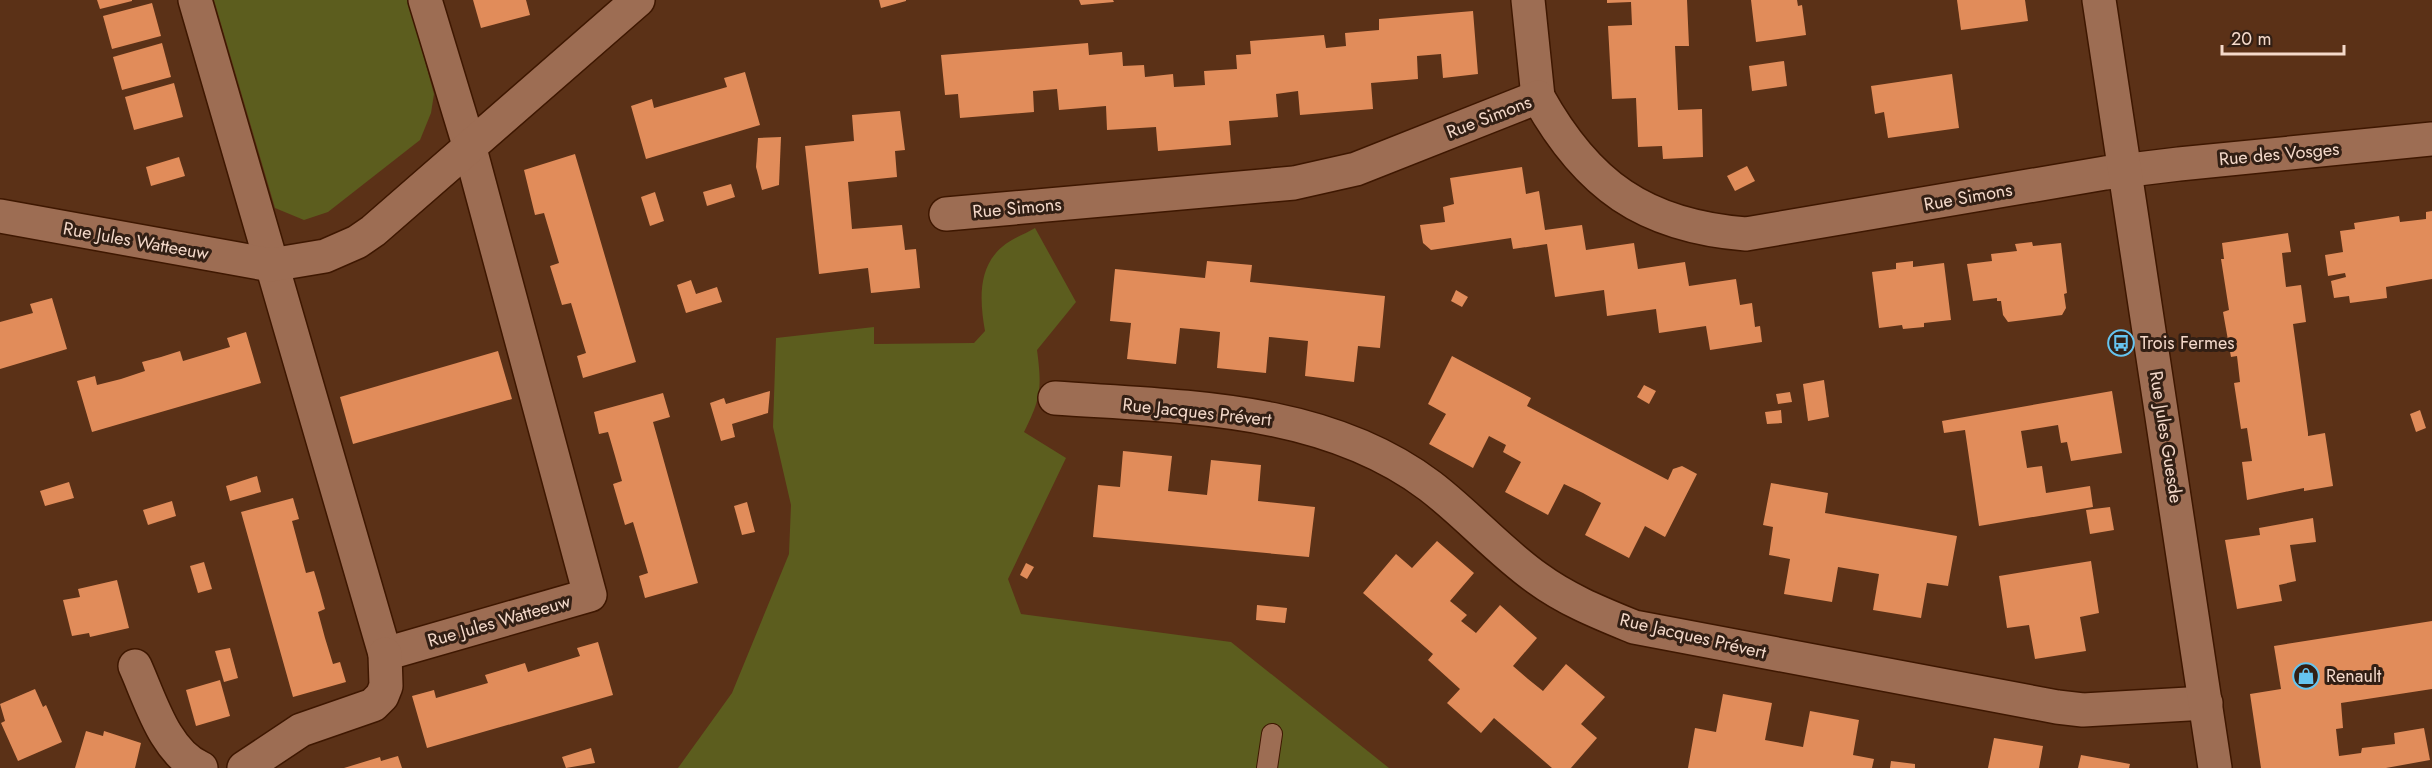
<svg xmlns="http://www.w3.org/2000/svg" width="2432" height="768" viewBox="0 0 2432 768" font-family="Jost,sans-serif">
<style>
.green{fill:#5c5d1e}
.building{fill:#e18c5a}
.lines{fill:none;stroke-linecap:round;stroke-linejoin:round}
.lane-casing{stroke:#3e1700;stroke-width:22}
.street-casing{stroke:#3e1700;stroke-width:36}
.secondary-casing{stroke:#3e1700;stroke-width:36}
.lane{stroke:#9d6d53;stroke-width:20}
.street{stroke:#9d6d53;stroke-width:33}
.secondary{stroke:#9d6d53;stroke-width:33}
.labels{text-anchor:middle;stroke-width:6;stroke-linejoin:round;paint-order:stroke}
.street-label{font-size:18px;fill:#f4d9ca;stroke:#321f14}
.poi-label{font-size:18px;fill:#f4d9ca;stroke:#321f14;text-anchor:start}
</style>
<rect width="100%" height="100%" fill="#5b3117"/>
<g class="green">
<polygon points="214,0 408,0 434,94 431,113 420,140 328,212 304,220 275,208"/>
<path d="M1035 228 1076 302 1037 350C1042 388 1041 398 1024 432L1066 458 1008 579 1021 614 1231 642 1389 768H678L732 693 789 554 791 505 773 427 776 338 874 327V344L974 343 985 331C980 303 977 268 1002 247 1011 239 1025 234 1035 228Z"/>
</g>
<g class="building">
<polygon points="97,0 132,0 132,1 100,9"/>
<polygon points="473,0 526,0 530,15 481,28"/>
<polygon points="879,0 906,0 906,1 881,8"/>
<polygon points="1079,0 1113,0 1114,2 1081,5"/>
<polygon points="1607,0 1687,0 1689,46 1675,46 1678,110 1702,109 1703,157 1663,159 1662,146 1638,147 1636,98 1612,99 1608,26 1632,25 1631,2 1607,3"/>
<polygon points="1751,0 1797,0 1798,6 1802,5 1806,35 1756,42"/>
<polygon points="1957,0 2025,0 2028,21 1961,30"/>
<polygon points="152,3 161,36 112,49 103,16"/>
<polygon points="1473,11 1478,74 1443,78 1441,54 1417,56 1418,79 1371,83 1373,109 1300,115 1298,91 1276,94 1278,117 1229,121 1231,145 1158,151 1156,127 1107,130 1106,106 1059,110 1057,89 1033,91 1034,112 960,118 958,94 945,95 941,55 1088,43 1089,55 1122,52 1123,66 1144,65 1145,77 1173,74 1174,87 1190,86 1205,85 1204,71 1237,69 1236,55 1251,54 1250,41 1324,35 1326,48 1346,46 1345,33 1379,30 1379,19"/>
<polygon points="162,43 171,77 122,90 113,57"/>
<polygon points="1784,61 1787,86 1752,91 1749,66"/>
<polygon points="745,72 760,125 646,159 631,106 652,99 654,108 727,87 724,78"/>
<polygon points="1952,74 1959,128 1888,138 1884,112 1875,114 1871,86"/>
<polygon points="174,83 183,117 134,130 125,97"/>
<polygon points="900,111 905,150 895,151 897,177 848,182 852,229 902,225 905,250 916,249 920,288 871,293 868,268 819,274 805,146 854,141 852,115"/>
<polygon points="781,137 779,185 762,190 756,167 758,138"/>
<polygon points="575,154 636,362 583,378 577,356 586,353 571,303 562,305 550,266 559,263 544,213 535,215 524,170"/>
<polygon points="179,157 185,176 151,186 146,167"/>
<polygon points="1747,166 1755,181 1735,191 1727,176"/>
<polygon points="1522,167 1526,194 1539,191 1545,230 1582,225 1586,250 1634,243 1638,269 1685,262 1689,286 1736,279 1740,305 1752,303 1755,327 1760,326 1762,342 1710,350 1706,326 1659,333 1656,309 1607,316 1604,290 1555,297 1547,244 1513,249 1511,238 1431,250 1423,243 1420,225 1445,222 1443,207 1454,204 1450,178"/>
<polygon points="731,184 735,197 707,206 703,192"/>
<polygon points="655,192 664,221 650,226 641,197"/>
<polygon points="2432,211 2432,279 2386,287 2387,298 2350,303 2349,296 2334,298 2331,281 2346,277 2345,273 2328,276 2325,255 2343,252 2340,231 2355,229 2354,223 2399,216 2400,222 2426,219 2426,212"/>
<polygon points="2288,233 2291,252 2282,253 2286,287 2301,285 2306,322 2293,324 2308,433 2308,436 2325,433 2333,486 2304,491 2304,488 2247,500 2242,462 2252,461 2247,428 2241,429 2234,383 2240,382 2237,356 2231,357 2223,312 2229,310 2221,259 2224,259 2222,243"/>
<polygon points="2032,242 2033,246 2061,243 2067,293 2064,294 2066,308 2062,315 2008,322 2003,315 2001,301 1997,301 1997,298 1973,301 1967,264 1992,261 1991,254 2017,251 2015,244"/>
<polygon points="1207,261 1252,265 1250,282 1385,296 1380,348 1358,346 1354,382 1305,376 1308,341 1269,337 1266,373 1217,368 1220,332 1201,330 1180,328 1176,364 1127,359 1131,323 1110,321 1115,269 1205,278"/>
<polygon points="1913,261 1913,267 1944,263 1951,320 1924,323 1924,327 1903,329 1902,325 1879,328 1872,272 1896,269 1896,263"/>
<polygon points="691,280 696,294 717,287 722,302 686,313 677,285"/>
<polygon points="1456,290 1468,297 1462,307 1451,301"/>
<polygon points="52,298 67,349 0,369 0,322 33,313 30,304"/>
<polygon points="246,332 261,383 92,432 77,381 95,376 97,385 121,379 145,371 142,362 161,357 180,351 183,361 230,347 227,338"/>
<polygon points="498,351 512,399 353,444 340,397"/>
<polygon points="1452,356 1531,398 1527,406 1668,480 1673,469 1682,466 1697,474 1665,537 1645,526 1629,558 1585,535 1601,503 1583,493 1564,484 1548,515 1505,492 1521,462 1503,452 1506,445 1489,436 1473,468 1429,444 1446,414 1428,404"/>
<polygon points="1824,380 1829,417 1808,421 1803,384"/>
<polygon points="1644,385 1656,391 1649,404 1637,397"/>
<polygon points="770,391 768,413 732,424 735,437 721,441 710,403 724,398 726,404"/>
<polygon points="2112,391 2122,453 2071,461 2067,442 2061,443 2058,425 2021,431 2027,468 2042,466 2046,493 2090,486 2093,507 1979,526 1965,430 1944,433 1942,421"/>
<polygon points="1790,392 1792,402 1778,404 1776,394"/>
<polygon points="663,393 670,417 653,422 698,583 645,598 639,576 648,573 641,549 633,522 625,525 613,484 622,481 615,456 608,432 599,434 594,412"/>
<polygon points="1781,410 1782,423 1767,424 1765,412"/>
<polygon points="2420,410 2426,428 2416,432 2410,414"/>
<polygon points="1123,451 1172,456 1168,491 1207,495 1211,460 1261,465 1258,501 1315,507 1309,557 1093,537 1098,485 1120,487"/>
<polygon points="257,476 261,492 230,501 226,486"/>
<polygon points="69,482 74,498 45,506 40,491"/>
<polygon points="1771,483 1828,493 1825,513 1957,536 1948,586 1927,583 1921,618 1873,610 1879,574 1838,567 1832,602 1784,594 1790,559 1769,555 1773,527 1763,525"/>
<polygon points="293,498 299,519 292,521 306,573 314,571 320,591 325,609 318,612 325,638 333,664 340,662 346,682 293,697 241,512"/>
<polygon points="172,501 176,516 148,525 143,510"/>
<polygon points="747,502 755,532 742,535 734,506"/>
<polygon points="2110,507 2114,530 2090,534 2086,510"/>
<polygon points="2313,518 2316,542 2290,545 2296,581 2279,585 2282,601 2237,609 2225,540 2260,535 2259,528"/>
<polygon points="1437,541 1474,573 1450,601 1467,615 1461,621 1476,633 1500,605 1537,638 1513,666 1528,679 1543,691 1566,664 1605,697 1581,724 1597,738 1571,768 1552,768 1494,718 1481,733 1447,703 1460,689 1428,660 1433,654 1363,593 1396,554 1412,568"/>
<polygon points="2091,561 2099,613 2080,617 2086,651 2035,659 2029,625 2007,628 1999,576"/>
<polygon points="204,562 212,589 198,593 190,566"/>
<polygon points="1026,563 1034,567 1027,579 1020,575"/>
<polygon points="117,580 129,628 90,637 89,633 72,636 63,600 80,597 78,589"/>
<polygon points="1257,605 1287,608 1285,623 1256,620"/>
<polygon points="2432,621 2432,689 2341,703 2343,728 2336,729 2339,756 2361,753 2362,748 2395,744 2394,733 2424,728 2430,760 2386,768 2261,768 2250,694 2281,689 2274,646"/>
<polygon points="598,642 613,695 427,748 412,696 434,690 436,698 488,683 485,675 525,663 528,672 580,656 577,648"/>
<polygon points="230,648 238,678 224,682 215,651"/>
<polygon points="220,680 230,716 196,726 186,690"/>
<polygon points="35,689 43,707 46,705 62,742 18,761 1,723 5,721 0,704"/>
<polygon points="1723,694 1772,703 1765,740 1803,747 1810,711 1859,720 1853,755 1874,759 1872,768 1688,768 1695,728 1716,732"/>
<polygon points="86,731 103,736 104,731 141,743 135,768 75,768"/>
<polygon points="1994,738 2043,746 2039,768 1988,768"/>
<polygon points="591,748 595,763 566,768 562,757"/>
<polygon points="2081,755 2130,764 2129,768 2078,768"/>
<polygon points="398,756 402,768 344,768 380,757 381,761"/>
<polygon points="1891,761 1915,764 1915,768 1890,768"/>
</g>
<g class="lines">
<g class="lane-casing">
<polyline id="lane" points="1267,768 1272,734"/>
</g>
<g class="street-casing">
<g id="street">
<polyline points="195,0 385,654 590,595 469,145 425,0"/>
<polyline points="1528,0 1538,97"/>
<path d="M946 214 1294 183 1356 169 1538 97C1587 185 1644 226 1746 234L2105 173 2179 164 2432 139"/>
<polyline points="0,216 271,265 325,256 357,242 373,231 638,0"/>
<path d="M1055 398C1182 407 1324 406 1430 486 1468 515 1499 551 1537 578 1567 600 1600 613 1634 627L2057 707 2083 710 2206 703"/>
<path d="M135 666C150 699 165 753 201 768"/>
<polyline points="244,768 301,730 373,705 382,696 386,686 385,654"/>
</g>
</g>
<g class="secondary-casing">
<polyline id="secondary" points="2099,0 2215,768"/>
</g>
<use href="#lane" class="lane"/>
<use href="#street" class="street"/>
<use href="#secondary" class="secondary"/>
</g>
<defs>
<g id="bus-ring" transform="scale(1.35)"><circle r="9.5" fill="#321f14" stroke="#66c4ef" stroke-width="1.5"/><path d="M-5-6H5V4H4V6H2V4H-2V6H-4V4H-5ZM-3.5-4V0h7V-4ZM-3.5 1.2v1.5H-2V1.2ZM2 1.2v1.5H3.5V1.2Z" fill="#66c4ef"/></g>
<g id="shop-ring" transform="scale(1.35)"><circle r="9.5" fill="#321f14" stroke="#66c4ef" stroke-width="1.5"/><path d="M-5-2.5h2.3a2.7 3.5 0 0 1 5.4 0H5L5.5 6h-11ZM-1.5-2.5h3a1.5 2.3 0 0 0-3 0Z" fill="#66c4ef"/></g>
</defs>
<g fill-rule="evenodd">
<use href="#bus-ring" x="2121" y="343"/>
<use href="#shop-ring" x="2306" y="676"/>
</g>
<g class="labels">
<g class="street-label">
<text transform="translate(1489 117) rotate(-21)" y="6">Rue Simons</text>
<text transform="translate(2279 154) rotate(-5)" y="6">Rue des Vosges</text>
<text transform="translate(1968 197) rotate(-10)" y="6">Rue Simons</text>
<text transform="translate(1017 208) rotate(-5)" y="6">Rue Simons</text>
<text transform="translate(136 241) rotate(10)" y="6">Rue Jules Watteeuw</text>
<text transform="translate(1197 412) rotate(6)" y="6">Rue Jacques Prévert</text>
<text transform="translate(2166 437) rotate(81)" y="6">Rue Jules Guesde</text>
<text transform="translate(499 621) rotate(-16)" y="6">Rue Jules Watteeuw</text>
<text transform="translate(1693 636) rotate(13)" y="6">Rue Jacques Prévert</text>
</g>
<g class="poi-label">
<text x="2140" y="349">Trois Fermes</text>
<text x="2326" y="682">Renault</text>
</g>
</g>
<path d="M2222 45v9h122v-9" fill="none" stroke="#f4d9ca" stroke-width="3"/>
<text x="2231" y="45" font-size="18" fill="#f4d9ca" stroke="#321f14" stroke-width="4.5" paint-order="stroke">20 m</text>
</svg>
